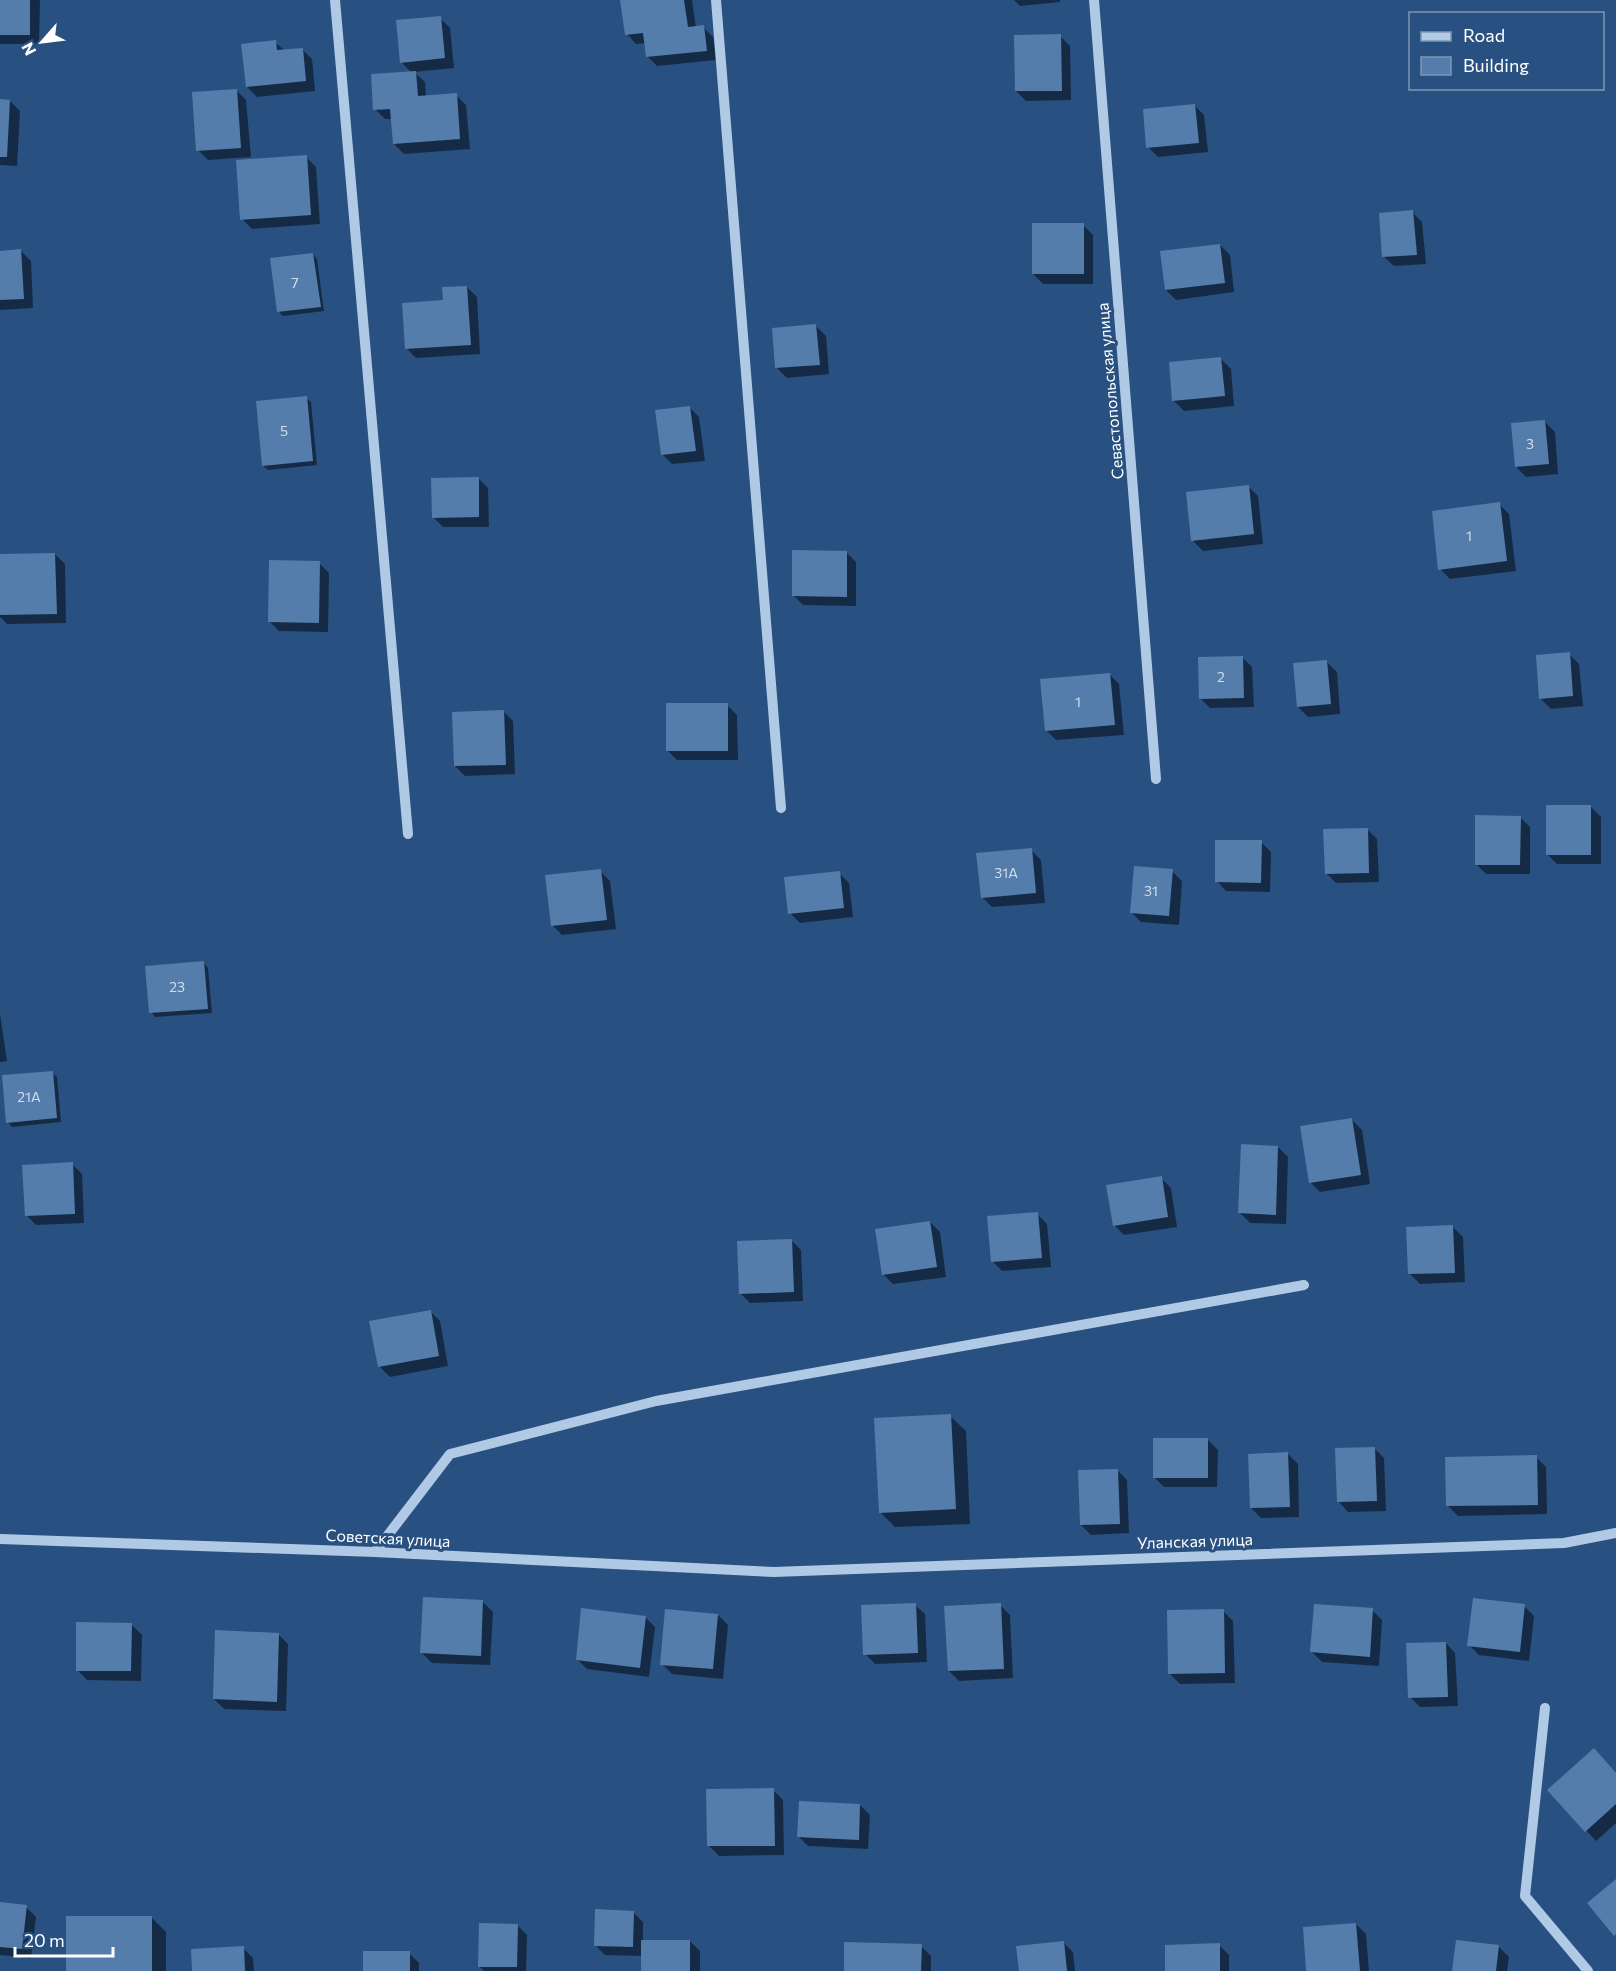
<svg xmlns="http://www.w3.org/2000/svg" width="1616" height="1971" viewBox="0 0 1616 1971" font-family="Commissioner,sans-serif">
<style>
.shadow{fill:#0007}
.building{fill:#557dab}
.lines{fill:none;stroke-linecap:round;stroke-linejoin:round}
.minor{stroke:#b0cae6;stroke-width:10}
.labels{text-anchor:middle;stroke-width:6;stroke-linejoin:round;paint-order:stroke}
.number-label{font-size:14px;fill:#d4deea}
.street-label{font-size:16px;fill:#fff;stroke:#285181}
</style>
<rect width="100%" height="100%" fill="#285181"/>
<g class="shadow">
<polygon points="0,0 40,0 39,44 0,44"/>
<polygon points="622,0 692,0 696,28 703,27 713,37 716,60 657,66 647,56 646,43 636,44 627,34"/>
<polygon points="1014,0 1060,0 1060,2 1020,6"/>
<polygon points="440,18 450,28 454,68 414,72 425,82 426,97 456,95 466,105 470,149 404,154 394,144 392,119 385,119 375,109 412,73 401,62"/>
<polygon points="1060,36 1070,46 1071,100 1026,101 1016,91"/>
<polygon points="275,42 285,51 302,49 312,59 315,91 257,97 247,87"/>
<polygon points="236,90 246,100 251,157 208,160 198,150"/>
<polygon points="0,100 10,101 20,111 17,166 0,165"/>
<polygon points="1194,105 1204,115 1208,152 1158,157 1148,147"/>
<polygon points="306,157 316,167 320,224 252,229 242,219"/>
<polygon points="1412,212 1422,222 1426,264 1394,266 1384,257"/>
<polygon points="1083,225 1093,235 1093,284 1043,284 1033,274"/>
<polygon points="1220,245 1230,255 1234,292 1176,300 1166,290"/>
<polygon points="21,251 31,261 33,308 0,310 0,252"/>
<polygon points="313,254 317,259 324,311 283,316 279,312"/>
<polygon points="467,287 477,297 480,354 416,358 406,348 444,302"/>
<polygon points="816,326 826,336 829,374 787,378 777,368"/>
<polygon points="1221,359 1231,369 1234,406 1184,411 1174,401"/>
<polygon points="306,398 311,402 317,465 268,470 263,466"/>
<polygon points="689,407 699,417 705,461 672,464 662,454"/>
<polygon points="1545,422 1555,432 1558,474 1526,477 1516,467"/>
<polygon points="478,478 488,488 489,527 443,527 433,517"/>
<polygon points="1248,486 1258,496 1263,544 1203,551 1193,541"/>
<polygon points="1499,504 1509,514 1516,571 1450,579 1440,569"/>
<polygon points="846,552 856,562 856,606 803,605 793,595"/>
<polygon points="55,554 65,564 66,623 7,624 0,617 0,555"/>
<polygon points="319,563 329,573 328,632 279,631 269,621"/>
<polygon points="1569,654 1579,664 1583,706 1551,709 1541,699"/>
<polygon points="1242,657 1252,667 1254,707 1210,708 1200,698"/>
<polygon points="1327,662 1337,672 1340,714 1308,717 1298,707"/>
<polygon points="1109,674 1119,684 1124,735 1056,740 1046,730"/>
<polygon points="727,705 737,715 738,760 677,760 667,750"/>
<polygon points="503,711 513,721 515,774 465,776 455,766"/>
<polygon points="1591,807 1601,817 1601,864 1557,864 1547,854"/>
<polygon points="1520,817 1530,827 1530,874 1486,874 1476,864"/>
<polygon points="1367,829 1377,839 1379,882 1336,883 1326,873"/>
<polygon points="1261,842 1271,852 1270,892 1226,891 1217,881"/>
<polygon points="1031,850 1041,860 1045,903 992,907 982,897"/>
<polygon points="600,871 610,881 616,929 562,935 552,925"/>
<polygon points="1172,871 1182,881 1179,925 1141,922 1131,912"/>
<polygon points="839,873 849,883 853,917 800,923 790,913"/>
<polygon points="204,963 208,968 212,1013 155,1017 151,1012"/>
<polygon points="0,1014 7,1061 0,1062"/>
<polygon points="52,1073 57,1077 61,1122 12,1127 8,1122"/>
<polygon points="1352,1120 1362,1130 1370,1184 1320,1192 1310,1182"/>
<polygon points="1278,1147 1288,1157 1286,1224 1250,1223 1240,1213"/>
<polygon points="72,1164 82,1174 84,1223 36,1225 26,1215"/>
<polygon points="1161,1178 1171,1188 1177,1227 1124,1235 1114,1225"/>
<polygon points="1037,1214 1047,1224 1051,1267 1002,1271 992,1261"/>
<polygon points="930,1222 940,1232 946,1277 893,1284 883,1274"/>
<polygon points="1453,1227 1463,1237 1465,1282 1420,1284 1410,1274"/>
<polygon points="791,1240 801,1250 803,1301 750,1303 740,1293"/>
<polygon points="430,1311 440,1321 448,1366 390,1377 380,1367"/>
<polygon points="950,1416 966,1431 970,1524 895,1527 880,1512"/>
<polygon points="1208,1440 1218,1450 1217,1487 1164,1487 1154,1477"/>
<polygon points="1374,1448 1384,1458 1386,1511 1348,1512 1339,1502"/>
<polygon points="1288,1454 1298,1464 1299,1517 1261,1518 1251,1508"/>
<polygon points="1536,1457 1546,1467 1547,1514 1458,1516 1448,1506"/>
<polygon points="1118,1471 1127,1480 1129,1533 1091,1535 1081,1525"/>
<polygon points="483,1602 493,1612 490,1665 432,1663 422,1653"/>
<polygon points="915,1605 925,1614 927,1662 875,1664 865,1654"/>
<polygon points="1000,1605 1010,1615 1013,1678 959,1681 949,1671"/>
<polygon points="1524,1606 1534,1616 1529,1661 1479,1655 1469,1645"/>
<polygon points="1372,1610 1382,1620 1379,1666 1322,1662 1312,1652"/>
<polygon points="1223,1611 1233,1621 1235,1683 1180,1684 1170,1674"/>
<polygon points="718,1615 728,1625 723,1679 672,1674 662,1664"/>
<polygon points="645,1617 655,1627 649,1677 587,1669 577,1659"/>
<polygon points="132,1625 142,1635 141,1681 87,1680 77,1670"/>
<polygon points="278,1634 288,1644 286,1711 224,1709 214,1699"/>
<polygon points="1446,1643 1455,1653 1458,1706 1420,1707 1410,1697"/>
<polygon points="1616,1774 1616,1823 1596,1841 1549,1790"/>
<polygon points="773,1790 783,1800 784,1855 719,1856 709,1846"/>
<polygon points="860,1805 870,1815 868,1849 808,1846 798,1836"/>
<polygon points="0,1904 26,1907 36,1917 31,1958 0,1955"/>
<polygon points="633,1912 643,1922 643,1941 690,1941 700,1951 700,1971 643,1971 643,1956 605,1955 595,1945"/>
<polygon points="151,1917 166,1932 166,1971 68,1971"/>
<polygon points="1356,1924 1366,1934 1369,1971 1308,1971"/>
<polygon points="517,1925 527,1935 526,1971 484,1971 480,1967"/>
<polygon points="1063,1942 1073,1952 1075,1971 1020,1971"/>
<polygon points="1219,1945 1229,1955 1229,1971 1167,1971"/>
<polygon points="921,1946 931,1956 931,1971 845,1971"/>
<polygon points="1499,1947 1509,1957 1507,1971 1454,1971"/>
<polygon points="243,1948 253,1958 254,1971 193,1971"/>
<polygon points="409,1953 419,1963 419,1971 364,1971"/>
</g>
<g class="building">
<rect x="0" y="0" width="30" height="35"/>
<polygon points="620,0 684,0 688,27 704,25 707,51 646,57 643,33 625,35"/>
<polygon points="441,16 445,58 400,63 396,20"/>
<polygon points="1061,34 1062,91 1015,91 1014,35"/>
<polygon points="276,40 277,50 303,48 306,81 246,87 241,44"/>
<polygon points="416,71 418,96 457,93 460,139 393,144 390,109 373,110 371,74"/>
<polygon points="237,89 241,148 196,151 192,92"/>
<polygon points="0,99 10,100 7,157 0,157"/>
<polygon points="1195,104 1199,143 1146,148 1143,109"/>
<polygon points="307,155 311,215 240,220 236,160"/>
<polygon points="1413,210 1417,255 1382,257 1379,213"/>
<rect x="1032" y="223" width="52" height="51"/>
<polygon points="1220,244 1225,283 1165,290 1160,251"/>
<polygon points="21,249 24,299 0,300 0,251"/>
<polygon points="313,253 321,307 277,312 270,258"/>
<polygon points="467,286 471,345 405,349 402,303 443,300 442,287"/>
<polygon points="816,324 820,365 775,368 772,328"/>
<polygon points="1221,357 1225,396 1172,401 1169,362"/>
<polygon points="307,396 313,461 262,466 256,401"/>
<polygon points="690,406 696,451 661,455 655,410"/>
<polygon points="1545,420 1549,464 1515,467 1511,423"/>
<polygon points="479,477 479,517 432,518 431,478"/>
<polygon points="1249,485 1254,534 1191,541 1186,492"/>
<polygon points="1500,502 1507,561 1438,570 1432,511"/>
<polygon points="792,550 847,551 847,597 792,596"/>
<polygon points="55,553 57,614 0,615 0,554"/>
<polygon points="269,560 320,561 319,623 268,622"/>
<polygon points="1570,652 1573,696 1539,699 1536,655"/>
<polygon points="1243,656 1244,698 1199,699 1198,657"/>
<polygon points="1327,660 1331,704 1297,707 1293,663"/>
<polygon points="1110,673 1115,725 1045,731 1040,679"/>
<rect x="666" y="703" width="62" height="48"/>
<polygon points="504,710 506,765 454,766 452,712"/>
<rect x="1546" y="805" width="45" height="50"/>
<polygon points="1475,815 1521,816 1520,865 1475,865"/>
<polygon points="1368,828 1369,873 1325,874 1323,829"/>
<polygon points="1215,840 1262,840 1261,883 1215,882"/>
<polygon points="1032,848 1036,893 981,898 976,853"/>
<polygon points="1134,866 1173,869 1169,916 1130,913"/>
<polygon points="601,869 607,920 551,926 545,875"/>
<polygon points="840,871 844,908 788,914 784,877"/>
<polygon points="204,961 208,1009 149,1013 145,966"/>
<polygon points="53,1071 57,1118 6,1123 2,1075"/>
<polygon points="1352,1118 1361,1175 1309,1183 1300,1126"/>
<polygon points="1241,1144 1278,1146 1276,1215 1238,1213"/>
<polygon points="73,1162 75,1214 25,1216 22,1165"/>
<polygon points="1162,1176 1168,1217 1113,1226 1106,1185"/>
<polygon points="1038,1212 1042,1258 991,1262 987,1216"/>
<polygon points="930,1221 937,1267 882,1275 875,1229"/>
<polygon points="1453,1225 1455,1273 1408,1274 1406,1227"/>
<polygon points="792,1239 794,1292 739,1294 737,1241"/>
<polygon points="431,1310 439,1356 378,1367 369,1321"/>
<polygon points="951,1414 956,1509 879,1513 874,1418"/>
<rect x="1153" y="1438" width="55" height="40"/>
<polygon points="1375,1447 1377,1501 1337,1502 1335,1448"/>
<polygon points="1288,1452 1290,1507 1250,1508 1248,1454"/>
<polygon points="1537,1455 1538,1505 1446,1506 1445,1457"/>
<polygon points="1118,1469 1120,1524 1080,1525 1078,1470"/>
<polygon points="423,1597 483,1600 481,1656 420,1653"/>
<polygon points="1473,1598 1525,1604 1520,1652 1467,1646"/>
<polygon points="916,1603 918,1653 863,1655 861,1605"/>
<polygon points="1001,1603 1004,1669 948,1671 944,1606"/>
<polygon points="1314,1604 1373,1608 1370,1657 1310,1652"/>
<polygon points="581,1608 646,1616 640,1668 576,1660"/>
<polygon points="665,1609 718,1614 713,1669 660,1665"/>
<polygon points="1224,1609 1225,1673 1168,1674 1167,1610"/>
<polygon points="76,1622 132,1623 131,1671 76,1671"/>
<polygon points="215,1630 279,1633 277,1702 213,1699"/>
<polygon points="1446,1642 1448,1697 1408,1698 1406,1643"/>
<polygon points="1594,1748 1616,1773 1616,1804 1585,1832 1547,1790"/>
<polygon points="774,1788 775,1846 707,1846 706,1789"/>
<polygon points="799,1801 860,1804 859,1840 797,1837"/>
<polygon points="1616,1879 1616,1934 1614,1936 1587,1903"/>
<polygon points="0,1902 27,1905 22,1949 0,1947"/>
<polygon points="595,1909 634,1911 633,1947 594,1946"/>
<rect x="66" y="1916" width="86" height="55"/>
<polygon points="479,1923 518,1924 517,1967 478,1967"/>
<polygon points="1356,1923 1360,1971 1306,1971 1303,1927"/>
<rect x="641" y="1940" width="49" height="31"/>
<polygon points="1456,1940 1499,1945 1496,1971 1452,1971"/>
<polygon points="1064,1941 1067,1971 1019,1971 1016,1946"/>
<polygon points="844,1942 922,1944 921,1971 844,1971"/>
<polygon points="1220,1943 1220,1971 1165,1971 1165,1945"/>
<polygon points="244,1946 245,1971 192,1971 191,1949"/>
<rect x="363" y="1951" width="47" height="20"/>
</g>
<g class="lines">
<g class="minor">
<polyline points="335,0 408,834"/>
<polyline points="716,0 781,808"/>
<polyline points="1094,0 1156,779"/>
<polyline points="0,1539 375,1552 774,1572 1564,1543 1616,1533"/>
<polyline points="375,1552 450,1454 656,1401 1304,1285"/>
<polyline points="1545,1708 1525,1896 1588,1971"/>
</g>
</g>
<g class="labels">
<g class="number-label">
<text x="295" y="288">7</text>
<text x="284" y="436">5</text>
<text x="1530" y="449">3</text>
<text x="1469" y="541">1</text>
<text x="1221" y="682">2</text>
<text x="1078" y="707">1</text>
<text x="1006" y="878">31А</text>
<text x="1151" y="896">31</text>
<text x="177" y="992">23</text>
<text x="29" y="1102">21А</text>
</g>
<g class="street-label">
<text transform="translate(1110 391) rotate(-95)" y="6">Севастопольская улица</text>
<text transform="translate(388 1538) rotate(3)" y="6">Советская улица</text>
<text transform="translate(1195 1541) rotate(-2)" y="6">Уланская улица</text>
</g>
</g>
<rect x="1409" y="12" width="195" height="78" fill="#285181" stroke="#7e97b3" stroke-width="1.5"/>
<rect x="1421" y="32" width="30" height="9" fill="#b0cae6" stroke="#7e97b3" stroke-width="1.5"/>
<text x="1463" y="42" font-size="18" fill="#ffffff">Road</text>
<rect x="1421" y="57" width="30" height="18" fill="#557dab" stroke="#7e97b3" stroke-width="1.5"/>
<text x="1463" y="72" font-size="18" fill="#ffffff">Building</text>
<g transform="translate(42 42) rotate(242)" stroke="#285181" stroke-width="4.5" paint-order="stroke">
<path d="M0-4.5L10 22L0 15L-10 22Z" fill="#ffffff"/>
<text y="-9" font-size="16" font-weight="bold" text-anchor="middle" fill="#ffffff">N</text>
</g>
<path d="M15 1947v9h98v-9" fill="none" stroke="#ffffff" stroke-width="3"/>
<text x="24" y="1947" font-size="18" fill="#ffffff" stroke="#285181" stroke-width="4.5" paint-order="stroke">20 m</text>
</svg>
